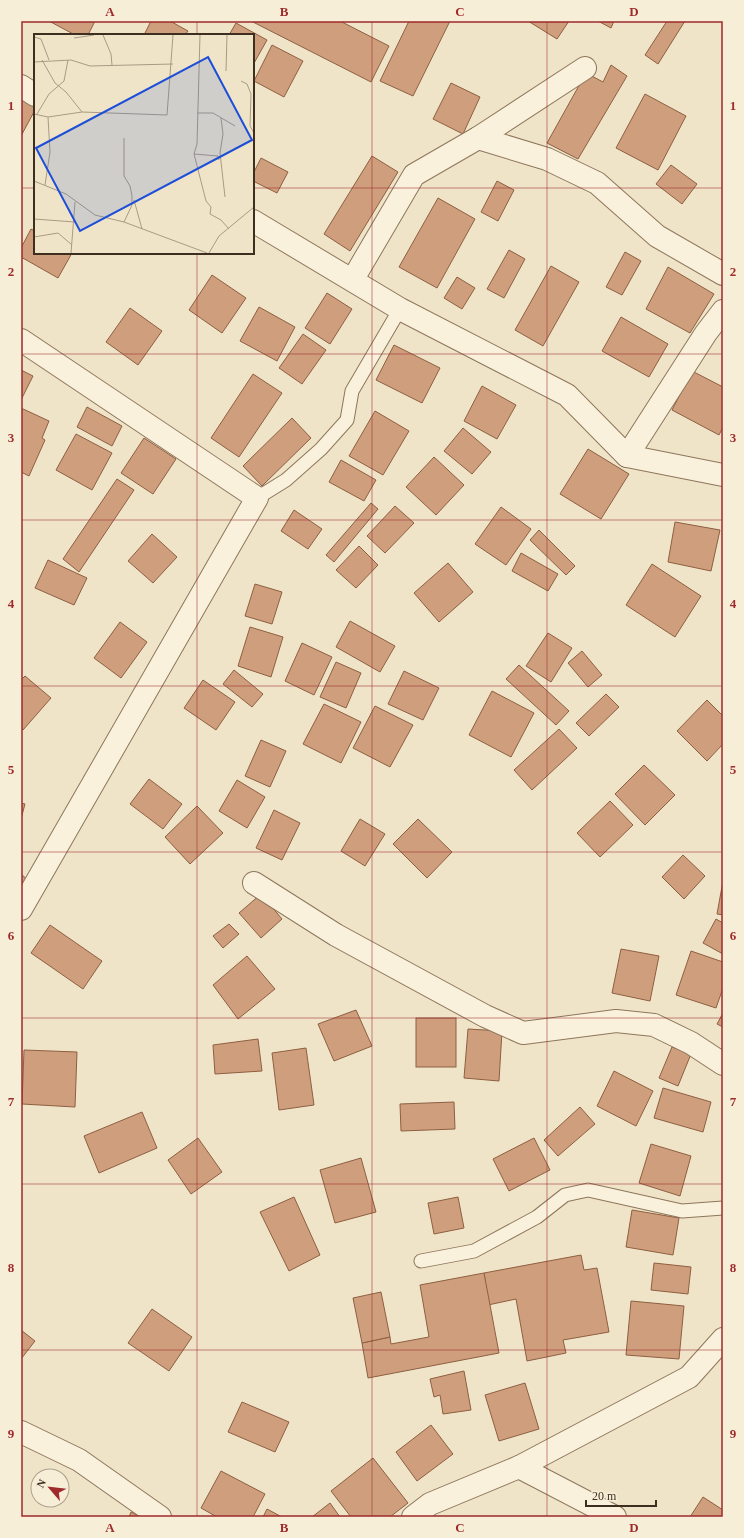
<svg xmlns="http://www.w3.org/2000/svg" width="744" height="1538" viewBox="0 0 744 1538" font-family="'Times New Roman',serif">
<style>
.building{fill:#cf9f7d;stroke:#8d5f41}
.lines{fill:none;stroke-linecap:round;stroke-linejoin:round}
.lane-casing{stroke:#8d765c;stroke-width:15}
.street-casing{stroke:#8d765c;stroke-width:24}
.lane{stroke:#faf1dc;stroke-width:13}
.street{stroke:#faf1dc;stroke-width:22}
.grid{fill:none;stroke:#9e2a2b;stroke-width:1;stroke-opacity:0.55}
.inset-road{fill:none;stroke:#a89b85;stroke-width:1}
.view{fill:#1d4ed8;fill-opacity:0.15;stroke:#1d4ed8;stroke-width:2}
.inset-edge{fill:none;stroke:#3d2e20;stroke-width:2}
.neatline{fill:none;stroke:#9e2a2b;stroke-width:1.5}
.grid-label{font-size:13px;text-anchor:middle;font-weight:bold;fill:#9e2a2b}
</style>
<rect width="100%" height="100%" fill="#f0e4c8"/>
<g class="building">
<polygon points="49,21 95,21 88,35 75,35"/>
<polygon points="151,21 170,21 188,31 185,35 144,35"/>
<polygon points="251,21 340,21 389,46 371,82"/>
<polygon points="409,21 450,21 413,96 380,81"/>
<polygon points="528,21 569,21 557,39"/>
<polygon points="598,21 614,21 611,28"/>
<polygon points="667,21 685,21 658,64 645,55"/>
<polygon points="236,23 267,40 253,65 253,35 229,35"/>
<polygon points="272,45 303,61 284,97 254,81"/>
<polygon points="611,65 627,76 578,159 547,143 586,73 603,82"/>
<polygon points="451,83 480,97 463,134 433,119"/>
<polygon points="645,94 686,116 658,170 616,148"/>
<polygon points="21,99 35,106 35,110 21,136"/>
<polygon points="372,156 398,172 350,251 324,234"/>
<polygon points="261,158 288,172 277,193 253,181 253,174"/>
<polygon points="671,165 697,184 682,204 656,184"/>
<polygon points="497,181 514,190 498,221 481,212"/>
<polygon points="438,198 475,219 437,288 399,267"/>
<polygon points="31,229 35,231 35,253 72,253 58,278 21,257 21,248"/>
<polygon points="509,250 525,259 504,298 487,289"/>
<polygon points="625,252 641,261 622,295 606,287"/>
<polygon points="551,266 579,282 543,346 515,330"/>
<polygon points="668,267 714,294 690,333 646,309"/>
<polygon points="212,275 246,298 222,333 189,310"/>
<polygon points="457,277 475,288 462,309 444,298"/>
<polygon points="327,293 352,309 330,344 305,328"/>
<polygon points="259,307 295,327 277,361 240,341"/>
<polygon points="130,308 162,331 138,365 106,342"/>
<polygon points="621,317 668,344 649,377 602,351"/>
<polygon points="303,334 326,350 302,384 279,368"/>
<polygon points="394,345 440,368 422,403 376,380"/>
<polygon points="21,370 33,376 21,400"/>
<polygon points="692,371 723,387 723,427 719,435 672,410"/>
<polygon points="253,374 282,393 239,457 211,438"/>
<polygon points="482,386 516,405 497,439 464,421"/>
<polygon points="87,407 122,426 112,446 77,427"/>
<polygon points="21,408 49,421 42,438 45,440 29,476 21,472"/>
<polygon points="375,411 409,431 383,475 349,456"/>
<polygon points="292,418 311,438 262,486 243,466"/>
<polygon points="463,428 491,452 472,474 444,451"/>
<polygon points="76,434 112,453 92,490 56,470"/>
<polygon points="144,438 176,459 153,494 121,473"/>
<polygon points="588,449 629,474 601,519 560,494"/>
<polygon points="434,457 464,485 436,515 406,487"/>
<polygon points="341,460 376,480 364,501 329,482"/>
<polygon points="117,479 134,490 79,572 63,559"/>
<polygon points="371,503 378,509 334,562 326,555"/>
<polygon points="395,506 414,523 385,553 367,536"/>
<polygon points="501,507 531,529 506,565 475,544"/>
<polygon points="294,510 322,529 308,549 281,531"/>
<polygon points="675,522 720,530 711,571 668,562"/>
<polygon points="539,530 575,566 566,575 530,540"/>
<polygon points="152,534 177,557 153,583 128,561"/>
<polygon points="359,546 378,565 356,588 336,570"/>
<polygon points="521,553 558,574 548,591 512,571"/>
<polygon points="48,560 87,578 74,605 35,588"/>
<polygon points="448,563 473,592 439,622 414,593"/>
<polygon points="652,564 701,596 675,637 626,605"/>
<polygon points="255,584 282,592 272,624 245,616"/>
<polygon points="350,621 395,646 380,672 336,647"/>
<polygon points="120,622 147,642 121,678 94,658"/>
<polygon points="250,627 283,637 271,677 238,666"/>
<polygon points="548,633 572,648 551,682 526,666"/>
<polygon points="302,643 332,657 314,695 285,681"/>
<polygon points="582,651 602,675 588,687 568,663"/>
<polygon points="336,662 361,673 346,708 320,697"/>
<polygon points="519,665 569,711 556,725 506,679"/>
<polygon points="234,670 263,694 252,707 223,684"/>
<polygon points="404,671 439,688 423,720 388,704"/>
<polygon points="25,676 51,698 23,730 21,728 21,680"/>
<polygon points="203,680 235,702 216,730 184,708"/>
<polygon points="492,691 534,713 511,757 469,735"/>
<polygon points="606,694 619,707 589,736 576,723"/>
<polygon points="707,700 723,716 723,744 707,761 677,731"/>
<polygon points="324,704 361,722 341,763 303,744"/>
<polygon points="375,706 413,725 390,767 353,748"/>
<polygon points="559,729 577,748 532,790 514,770"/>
<polygon points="261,740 286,751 270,787 245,776"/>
<polygon points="644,765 675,795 645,825 615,794"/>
<polygon points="149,779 182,804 163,829 130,804"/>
<polygon points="237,780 265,797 247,828 219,811"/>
<polygon points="610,801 633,825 600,857 577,833"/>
<polygon points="21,803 25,804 21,819"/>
<polygon points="197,806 223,833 190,864 165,837"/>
<polygon points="274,810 300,823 282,860 256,848"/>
<polygon points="360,819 385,834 365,866 341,851"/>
<polygon points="418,819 452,852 427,878 393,844"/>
<polygon points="683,855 705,876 684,899 662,877"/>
<polygon points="21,874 30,882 21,893"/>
<polygon points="723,881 723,915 717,914"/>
<polygon points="261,894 282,919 261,938 239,913"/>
<polygon points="716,919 723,923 723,954 703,943"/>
<polygon points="229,924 239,934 223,948 213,936"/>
<polygon points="50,925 102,961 83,989 31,953"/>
<polygon points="621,949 659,956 650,1001 612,993"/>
<polygon points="691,951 723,962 723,988 716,1008 676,995"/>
<polygon points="247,956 275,989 238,1019 213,985"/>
<polygon points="356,1010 372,1046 334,1061 318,1024"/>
<polygon points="723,1013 723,1027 717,1024"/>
<rect x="416" y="1018" width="40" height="49"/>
<polygon points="468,1029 502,1031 499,1081 464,1078"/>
<polygon points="258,1039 262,1071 215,1074 213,1045"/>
<polygon points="672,1047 691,1054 678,1086 659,1078"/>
<polygon points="306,1048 314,1105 279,1110 272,1053"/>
<polygon points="24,1050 77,1052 75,1107 22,1104"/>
<polygon points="614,1071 653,1091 636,1126 597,1106"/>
<polygon points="663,1088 711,1102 703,1132 654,1118"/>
<polygon points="454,1102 455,1129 401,1131 400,1104"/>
<polygon points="580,1107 595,1124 558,1156 544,1140"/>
<polygon points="142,1112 157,1148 99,1173 84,1136"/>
<polygon points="198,1138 222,1172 191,1194 168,1160"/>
<polygon points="534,1138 550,1170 509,1191 493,1159"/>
<polygon points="651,1144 691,1156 680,1196 639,1183"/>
<polygon points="361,1158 376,1212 335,1223 320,1170"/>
<polygon points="294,1197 320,1255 289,1271 260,1212"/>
<polygon points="458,1197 464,1228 434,1234 428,1203"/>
<polygon points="632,1210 679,1218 673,1255 626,1247"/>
<polygon points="581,1255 584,1270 597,1268 609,1332 563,1340 566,1353 527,1361 516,1299 488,1305 484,1273"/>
<polygon points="654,1263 691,1267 688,1294 651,1290"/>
<polygon points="484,1273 499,1353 368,1378 362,1343 390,1337 391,1344 429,1337 420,1285"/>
<polygon points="381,1292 390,1337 362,1343 353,1298"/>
<polygon points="631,1301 684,1306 679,1359 626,1355"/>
<polygon points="152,1309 192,1337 169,1371 128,1343"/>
<polygon points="21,1330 35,1341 21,1359"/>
<polygon points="464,1371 471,1410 443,1414 440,1395 434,1397 430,1379"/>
<polygon points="525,1383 539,1429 499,1441 485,1395"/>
<polygon points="242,1402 289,1422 275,1452 228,1432"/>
<polygon points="431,1425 453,1454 417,1481 396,1452"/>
<polygon points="373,1458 408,1503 390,1517 351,1517 331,1491"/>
<polygon points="221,1471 265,1494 253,1517 217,1517 201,1508"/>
<polygon points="703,1497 723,1510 723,1517 690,1517"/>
<polygon points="330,1503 340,1517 312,1517"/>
<polygon points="267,1509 282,1517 263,1517"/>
<polygon points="131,1512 141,1517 129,1517"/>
</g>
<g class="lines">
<g class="lane-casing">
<g id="lane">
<polyline points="257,498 286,480 321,449 347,420 352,391 400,309"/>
<polyline points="421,1261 474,1251 537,1217 565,1195 588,1190 682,1211 723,1208"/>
</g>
</g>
<g class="street-casing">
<g id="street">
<polyline points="21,86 35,95"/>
<polyline points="478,138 547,159 597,183 657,236 723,274"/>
<polyline points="253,221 400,309 567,395 627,456 723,475"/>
<polyline points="353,279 414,175 478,138 585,68"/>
<polyline points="21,340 257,498 21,909"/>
<polyline points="627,456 706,333 723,311"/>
<polyline points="254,883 336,935 485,1016 523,1033 616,1021 654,1025 691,1043 723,1064"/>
<polyline points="21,1432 79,1460 160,1517"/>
<polyline points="519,1467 615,1517"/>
<polyline points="413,1517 430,1504 519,1467 689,1377 723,1339"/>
</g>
</g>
<use href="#lane" class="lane"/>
<use href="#street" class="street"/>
</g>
<path class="grid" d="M197 21V35M372 21V1517M547 21V1517M21 188H35M253 188H723M197 253V1517M21 354H723M21 520H723M21 686H723M21 852H723M21 1018H723M21 1184H723M21 1350H723"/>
<g transform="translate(34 34)">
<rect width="220" height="220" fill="#f0e4c8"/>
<path class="inset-road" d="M69 1 77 20 78 31M166 1 163 110 160 120 172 167 177 173 176 180 187 186 195 195M0 3 7 5 15 26M40 4 60 1M8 26 21 49 32 58 48 78M0 28 37 26 56 32 139 30M192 37 193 1M207 47 213 50 217 60 216 92 220 99M163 79H179L201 92M0 80 14 83 48 78 133 81 139 1M3 80 15 60 30 47 34 26M187 84 189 100 186 119 191 163M90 104V142L96 152 98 162V171L90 188M160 120 184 122 185 126M0 147 32 160 61 181 90 188 173 219M11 151 16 118 14 83M100 166 108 195M0 185 41 188M0 203 24 199 38 211M37 219 41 168M175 219 185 202 220 173"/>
<path class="view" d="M174 23 218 106 46 197 2 114Z"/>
<rect width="220" height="220" class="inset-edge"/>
</g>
<rect width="744" height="1538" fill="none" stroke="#f7eed8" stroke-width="44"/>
<g transform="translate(50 1488) rotate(298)"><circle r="19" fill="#f7eed8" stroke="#ada18e"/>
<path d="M0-3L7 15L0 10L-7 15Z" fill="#9e2a2b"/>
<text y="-6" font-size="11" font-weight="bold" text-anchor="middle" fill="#3d2e20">N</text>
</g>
<path d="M586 1500v6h70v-6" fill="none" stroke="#3d2e20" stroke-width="2"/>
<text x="592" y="1500" font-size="12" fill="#3d2e20" stroke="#f7eed8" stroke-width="3" paint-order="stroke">20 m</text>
<rect x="22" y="22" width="700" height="1494" class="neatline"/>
<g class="grid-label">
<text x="110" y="16">A</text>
<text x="284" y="16">B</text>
<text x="460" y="16">C</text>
<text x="634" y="16">D</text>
<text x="11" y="110">1</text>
<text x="733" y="110">1</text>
<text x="11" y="276">2</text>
<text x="733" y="276">2</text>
<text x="11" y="442">3</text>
<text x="733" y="442">3</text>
<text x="11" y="608">4</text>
<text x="733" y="608">4</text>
<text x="11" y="774">5</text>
<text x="733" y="774">5</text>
<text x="11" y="940">6</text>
<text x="733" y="940">6</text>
<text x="11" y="1106">7</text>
<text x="733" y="1106">7</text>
<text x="11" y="1272">8</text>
<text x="733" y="1272">8</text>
<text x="11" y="1438">9</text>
<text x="733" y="1438">9</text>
<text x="110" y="1532">A</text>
<text x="284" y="1532">B</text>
<text x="460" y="1532">C</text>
<text x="634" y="1532">D</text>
</g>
</svg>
